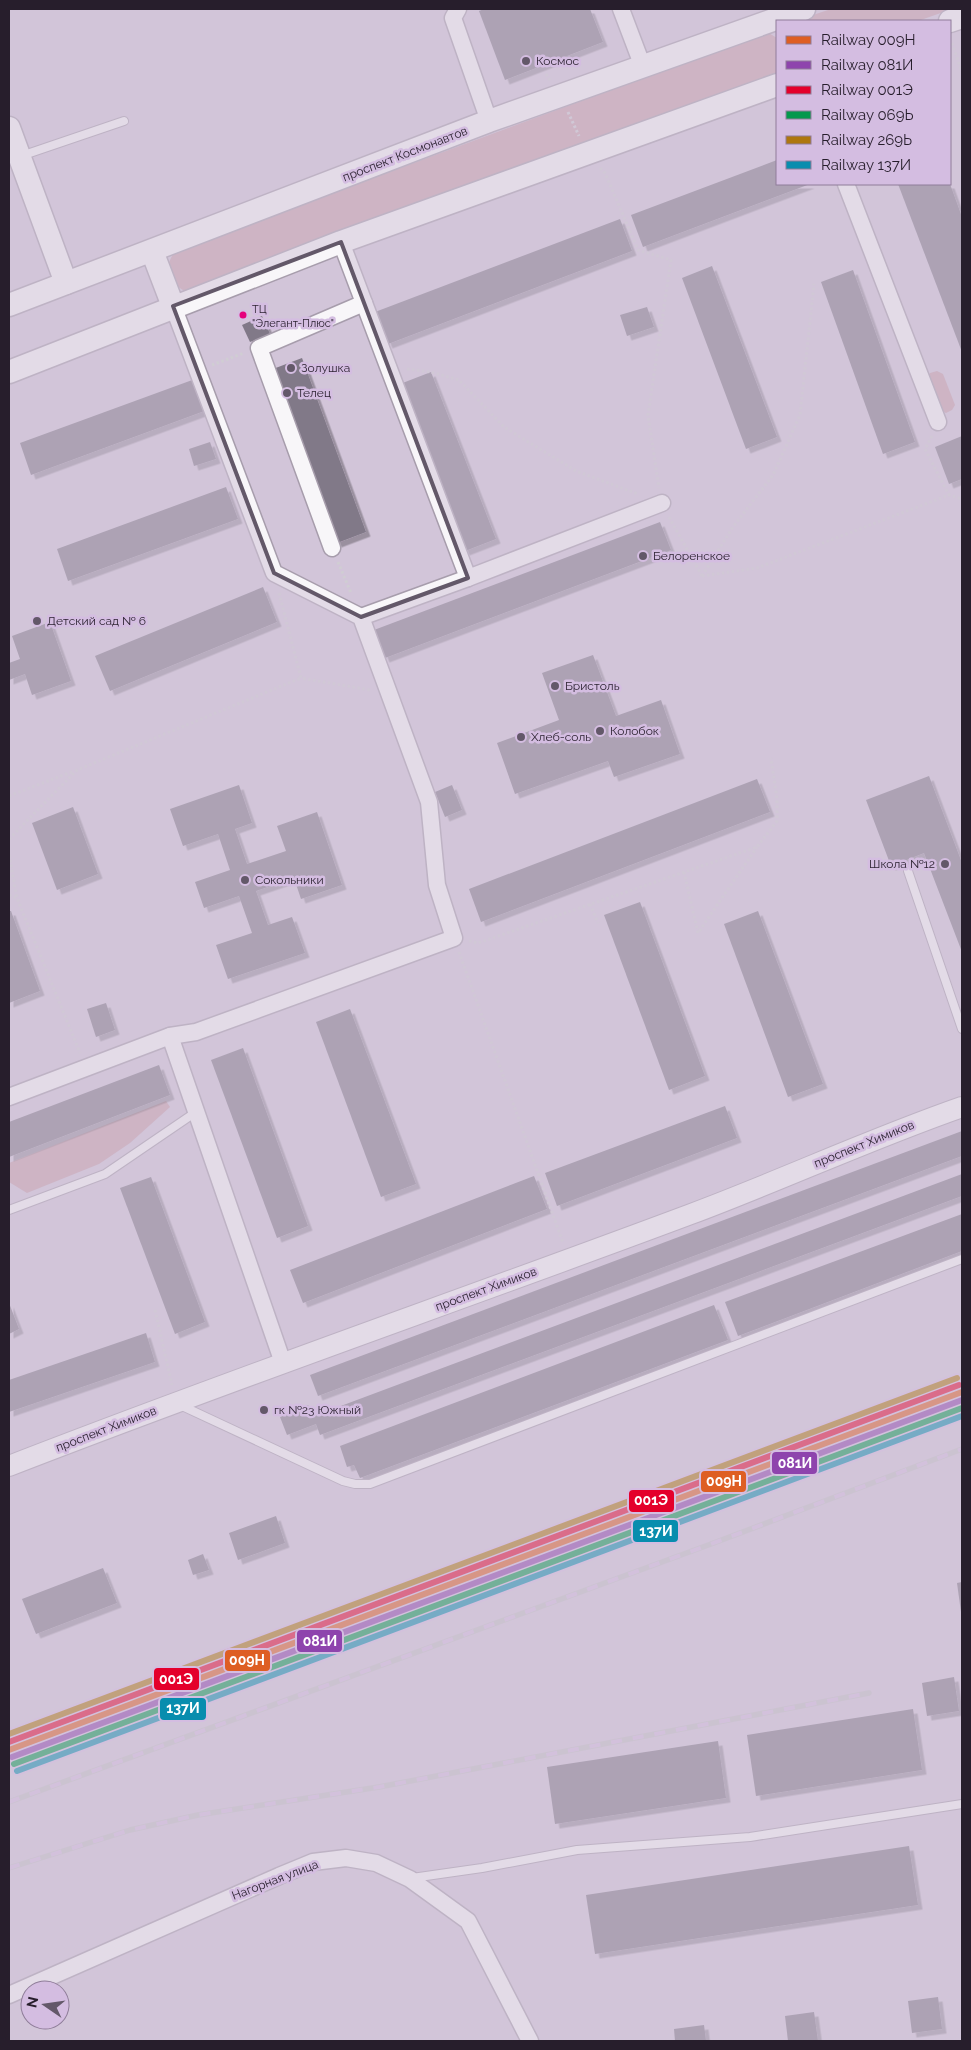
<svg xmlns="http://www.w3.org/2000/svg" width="971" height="2050" viewBox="0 0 971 2050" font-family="Raleway,sans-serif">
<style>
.green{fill:#c9a0ac}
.building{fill:#817988;filter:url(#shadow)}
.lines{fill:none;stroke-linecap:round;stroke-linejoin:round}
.service-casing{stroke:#a79dac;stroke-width:10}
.minor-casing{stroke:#a79dac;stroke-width:19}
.tertiary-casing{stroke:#a79dac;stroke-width:22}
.secondary-casing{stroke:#a79dac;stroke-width:25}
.path{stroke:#d0cdd3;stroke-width:3;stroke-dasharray:2.5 2.5;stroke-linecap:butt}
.service{stroke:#f8f6f9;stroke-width:8}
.minor{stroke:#f8f6f9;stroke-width:16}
.tertiary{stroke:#f8f6f9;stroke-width:20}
.secondary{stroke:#f8f6f9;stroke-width:22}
.rail-casing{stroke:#c4c1c6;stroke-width:5.5}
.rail{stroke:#d4bde1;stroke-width:4;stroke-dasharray:11;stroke-linecap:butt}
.rail-1-casing{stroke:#d4bde1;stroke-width:10}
.rail-2-casing{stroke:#d4bde1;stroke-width:10}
.rail-3-casing{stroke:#d4bde1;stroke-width:10}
.rail-4-casing{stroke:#d4bde1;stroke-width:10}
.rail-5-casing{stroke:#d4bde1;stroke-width:10}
.rail-6-casing{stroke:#d4bde1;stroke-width:10}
.rail-1{stroke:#de5e23;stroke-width:6}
.rail-2{stroke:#8e44ad;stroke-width:6}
.rail-3{stroke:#e4002b;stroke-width:6}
.rail-4{stroke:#04984d;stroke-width:6}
.rail-5{stroke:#ae760f;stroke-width:6}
.rail-6{stroke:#088dae;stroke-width:6}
.marked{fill:none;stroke:#635869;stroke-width:4;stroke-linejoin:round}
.poi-dot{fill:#635869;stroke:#d4bde1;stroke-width:2}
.bus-dot{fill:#e5007d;stroke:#d4bde1;stroke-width:2}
.labels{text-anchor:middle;stroke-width:5;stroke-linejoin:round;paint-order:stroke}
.bus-label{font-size:11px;fill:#271e2c;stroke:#d4bde1;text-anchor:start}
.poi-label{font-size:12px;fill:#271e2c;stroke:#d4bde1;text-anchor:start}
.street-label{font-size:12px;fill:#271e2c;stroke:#d4bde1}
.line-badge{stroke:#d4bde1;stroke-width:2}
.badge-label{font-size:14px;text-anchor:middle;font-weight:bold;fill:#fff}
</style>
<defs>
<filter id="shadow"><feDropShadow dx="4.5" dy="4.5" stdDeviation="0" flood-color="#0004"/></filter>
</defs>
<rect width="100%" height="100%" fill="#d2c5d9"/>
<g class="green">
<polygon points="831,9 952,9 918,21 807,21 810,16"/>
<path d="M767 32 777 38V74L190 293C177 289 166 277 169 263 170 259 173 255 174 252Z"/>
<polygon points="937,371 943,374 955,405 952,410 946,413 940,410 927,379 930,373"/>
<polygon points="166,1101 170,1107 130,1143 99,1164 27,1193 9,1182 9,1163"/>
</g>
<g class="building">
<polygon points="484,9 590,9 603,42 505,80 479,11"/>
<polygon points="777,160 777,184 810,184 643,247 631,215"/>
<polygon points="898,184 950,184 962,217 962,352"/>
<polygon points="620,219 632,251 388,344 375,312"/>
<polygon points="712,266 777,437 746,449 682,278"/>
<polygon points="853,270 915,442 883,454 821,282"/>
<polygon points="647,307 654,327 627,336 620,315"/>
<polygon points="262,316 270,334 250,342 242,325"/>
<polygon points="302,358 366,532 337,543 273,369"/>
<polygon points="431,372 496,539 465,551 400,384"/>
<polygon points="195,379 207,410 31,475 20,443"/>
<polygon points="962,436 962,479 949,484 935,447"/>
<polygon points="210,442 216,459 194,466 189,449"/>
<polygon points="226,487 238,519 68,581 57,549"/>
<polygon points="660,522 671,550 385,658 374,630"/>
<polygon points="263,587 277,622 110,691 95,656"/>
<polygon points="50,622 71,681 32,695 25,674 9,680 9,663 20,659 12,636"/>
<polygon points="593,655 616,716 661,700 680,754 614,777 608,761 515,794 497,743 559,720 542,673"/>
<polygon points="929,776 962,863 962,952 924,853 891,866 866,800"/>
<polygon points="757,779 770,812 481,922 469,889"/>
<polygon points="239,785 252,823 235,829 247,864 286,851 277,826 317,812 342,885 301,899 294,878 256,891 268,925 292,917 305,953 228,979 216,945 252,933 239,896 204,908 195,882 230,870 218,834 183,846 170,809"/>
<polygon points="452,785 462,810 445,817 435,792"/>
<polygon points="73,807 98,874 57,890 32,823"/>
<polygon points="640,902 705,1076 669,1090 604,915"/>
<polygon points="9,911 11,911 40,991 9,1003"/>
<polygon points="758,911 823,1084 788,1097 724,924"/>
<polygon points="106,1003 115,1030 96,1037 87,1009"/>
<polygon points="350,1009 416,1184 381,1197 316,1022"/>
<polygon points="243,1048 308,1226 277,1238 211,1060"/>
<polygon points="159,1065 170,1095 9,1157 9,1122"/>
<polygon points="725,1106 737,1138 557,1206 545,1173"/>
<polygon points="962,1131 962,1156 318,1396 310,1375"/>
<polygon points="962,1174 962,1196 320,1435 316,1424 287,1435 280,1417 308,1405 314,1416"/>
<polygon points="534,1176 547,1209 303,1303 290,1270"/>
<polygon points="151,1177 205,1322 175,1334 120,1188"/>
<polygon points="962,1214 962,1251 738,1336 725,1302"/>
<polygon points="9,1303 19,1329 9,1334"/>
<polygon points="714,1305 728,1340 360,1478 354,1465 347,1467 340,1446"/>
<polygon points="146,1333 155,1362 9,1412 9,1380"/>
<polygon points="276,1516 285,1543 238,1560 229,1533"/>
<polygon points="203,1554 209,1570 193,1575 188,1560"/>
<polygon points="103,1568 117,1603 36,1634 22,1599"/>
<polygon points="962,1582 962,1612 961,1612 957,1583"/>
<polygon points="954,1677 959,1711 927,1716 922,1683"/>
<polygon points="913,1709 922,1770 756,1796 747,1735"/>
<polygon points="718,1741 726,1798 555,1824 547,1767"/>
<polygon points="909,1846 918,1905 595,1954 586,1895"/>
<polygon points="938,1997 942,2029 912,2033 908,2001"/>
<polygon points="814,2012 818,2041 788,2041 785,2016"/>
<polygon points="704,2025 706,2041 675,2041 674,2029"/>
</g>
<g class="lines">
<g class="service-casing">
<g id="service">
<polyline points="21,156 124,121"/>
<polyline points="908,871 962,1029"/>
<polyline points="9,1210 105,1174 196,1112"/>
<polyline points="180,1405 343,1481 355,1484 370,1484 962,1259"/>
<polyline points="412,1878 482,1868 577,1850 750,1837 962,1804"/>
</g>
</g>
<g class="minor-casing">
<g id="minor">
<polyline points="458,9 453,18 489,121"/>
<polyline points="621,9 643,67"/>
<polyline points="846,184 938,422"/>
<polyline points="341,242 468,578 662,503"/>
<polyline points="332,548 259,348 364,303"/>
<polyline points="361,617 468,578"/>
<polyline points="170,1036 283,1363"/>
<polyline points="9,1097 170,1036 196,1032 454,938 437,885 429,802 361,617 274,573 173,306"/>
<polyline points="9,1995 279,1876 313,1862 346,1858 376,1863 410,1879 468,1921 530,2041"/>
</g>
</g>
<g class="tertiary-casing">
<path id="tertiary" d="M9 1466C235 1378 464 1299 691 1214 782 1180 870 1139 962 1107"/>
</g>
<g class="secondary-casing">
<g id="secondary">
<polyline points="950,21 962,17"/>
<polyline points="9,128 66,283"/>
<polyline points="152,251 173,306"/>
<polyline points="9,305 489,121 804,9"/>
<polyline points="9,372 341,242 777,85"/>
</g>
</g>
<g class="path">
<polyline points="952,43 962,72"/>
<polyline points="546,74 550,80"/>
<polyline points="568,112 579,136"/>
<polyline points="600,168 605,173 638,250 671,260 648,415 659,488"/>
<polyline points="212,365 244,353"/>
<polyline points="407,369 431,372 459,380 504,427 576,471 638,494"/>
<polyline points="932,436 925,449 949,495"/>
<polyline points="669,517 702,576"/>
<polyline points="338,562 351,593"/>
<polyline points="702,576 733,527 773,475 800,415 814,284"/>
<polyline points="702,576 757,568 949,495 962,499"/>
<polyline points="279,593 301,678 370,690"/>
<polyline points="9,796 74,771"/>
<polyline points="9,839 77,770 301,678"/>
<polyline points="9,855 17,898"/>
<polyline points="684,872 698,933 757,847"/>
<polyline points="9,895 17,898 80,1053"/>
<polyline points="590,904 598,923"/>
<polyline points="469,941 478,943 757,847 777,821 777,799 771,758"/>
<polyline points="459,952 563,1243"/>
<polyline points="155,1310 172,1385"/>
</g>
<use href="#service" class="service"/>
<use href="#minor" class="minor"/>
<use href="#tertiary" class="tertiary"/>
<use href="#secondary" class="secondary"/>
<g class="rail-casing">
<g id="rail">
<polyline points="9,1802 711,1544 962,1449"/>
<polyline points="9,1868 130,1830 198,1815 379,1787 869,1693"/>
</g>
</g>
<use href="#rail" class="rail"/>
<g class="rail-1-casing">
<polyline id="rail-1" points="9,1750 962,1392"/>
</g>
<g class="rail-2-casing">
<polyline id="rail-2" points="12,1757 962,1400"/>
</g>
<g class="rail-3-casing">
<polyline id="rail-3" points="9,1742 959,1385"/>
</g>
<g class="rail-4-casing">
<polyline id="rail-4" points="14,1764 962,1408"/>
</g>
<g class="rail-5-casing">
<polyline id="rail-5" points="9,1734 957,1378"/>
</g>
<g class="rail-6-casing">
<polyline id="rail-6" points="17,1771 962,1416"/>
</g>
<use href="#rail-1" class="rail-1"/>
<use href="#rail-2" class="rail-2"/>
<use href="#rail-3" class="rail-3"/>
<use href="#rail-4" class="rail-4"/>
<use href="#rail-5" class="rail-5"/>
<use href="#rail-6" class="rail-6"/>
</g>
<path d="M0 0H971V2050H0ZM341 242 468 578 361 617 274 573 173 306Z" fill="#d2c5d9" fill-opacity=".55" fill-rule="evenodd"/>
<path class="marked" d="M341 242 468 578 361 617 274 573 173 306Z"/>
<g class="poi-dot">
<circle cx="526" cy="61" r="5"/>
<circle cx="291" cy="368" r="5"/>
<circle cx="287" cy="393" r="5"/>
<circle cx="643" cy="556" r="5"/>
<circle cx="37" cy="621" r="5"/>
<circle cx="555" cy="686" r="5"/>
<circle cx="600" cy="731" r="5"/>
<circle cx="521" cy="737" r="5"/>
<circle cx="945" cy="864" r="5"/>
<circle cx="245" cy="880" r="5"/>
<circle cx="264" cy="1410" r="5"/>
</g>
<circle class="bus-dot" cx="243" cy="315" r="4.5"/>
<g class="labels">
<g class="bus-label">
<text x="252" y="313">ТЦ<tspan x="252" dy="14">"Элегант-Плюс"</tspan></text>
</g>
<g class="poi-label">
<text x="536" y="65">Космос</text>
<text x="301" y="372">Золушка</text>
<text x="297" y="397">Телец</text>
<text x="653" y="560">Белоренское</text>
<text x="47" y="625">Детский сад № 6</text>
<text x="565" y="690">Бристоль</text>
<text x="610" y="735">Колобок</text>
<text x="531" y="741">Хлеб-соль</text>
<text x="935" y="868" text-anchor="end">Школа №12</text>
<text x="255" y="884">Сокольники</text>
<text x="274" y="1414">гк №23 Южный</text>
</g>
<g class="street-label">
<text transform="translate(405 154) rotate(-21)" y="4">проспект Космонавтов</text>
<text transform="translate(864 1144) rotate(-22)" y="4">проспект Химиков</text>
<text transform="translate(486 1289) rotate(-20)" y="4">проспект Химиков</text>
<text transform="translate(106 1429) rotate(-21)" y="4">проспект Химиков</text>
<text transform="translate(275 1880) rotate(-21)" y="4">Нагорная улица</text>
</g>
</g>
<g class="line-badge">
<rect x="771" y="1451" width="47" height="24" rx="5" fill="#8e44ad"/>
<rect x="700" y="1470" width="47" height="23" rx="5" fill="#de5e23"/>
<rect x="628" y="1489" width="47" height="24" rx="5" fill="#e4002b"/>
<rect x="632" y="1519" width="47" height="24" rx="5" fill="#088dae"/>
<rect x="296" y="1629" width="47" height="24" rx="5" fill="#8e44ad"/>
<rect x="224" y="1649" width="47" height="23" rx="5" fill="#de5e23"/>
<rect x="153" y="1667" width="47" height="24" rx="5" fill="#e4002b"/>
<rect x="159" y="1697" width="48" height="24" rx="5" fill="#088dae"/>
</g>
<g class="badge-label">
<text x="795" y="1468">081И</text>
<text x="724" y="1486">009Н</text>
<text x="651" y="1505">001Э</text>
<text x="656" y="1536">137И</text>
<text x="320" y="1646">081И</text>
<text x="247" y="1665">009Н</text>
<text x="176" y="1684">001Э</text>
<text x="183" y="1713">137И</text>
</g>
<rect width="971" height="2050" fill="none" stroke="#271e2c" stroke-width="20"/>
<rect x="776" y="20" width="175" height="165" fill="#d4bde1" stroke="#8f7d99"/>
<rect x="786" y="36" width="25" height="8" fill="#de5e23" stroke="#8f7d99"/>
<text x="821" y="45" font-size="15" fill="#271e2c">Railway 009Н</text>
<rect x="786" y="61" width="25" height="8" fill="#8e44ad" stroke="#8f7d99"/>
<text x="821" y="70" font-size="15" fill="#271e2c">Railway 081И</text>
<rect x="786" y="86" width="25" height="8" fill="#e4002b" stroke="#8f7d99"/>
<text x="821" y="95" font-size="15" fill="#271e2c">Railway 001Э</text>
<rect x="786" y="111" width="25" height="8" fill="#04984d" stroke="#8f7d99"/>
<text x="821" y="120" font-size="15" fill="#271e2c">Railway 069Ь</text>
<rect x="786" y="136" width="25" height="8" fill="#ae760f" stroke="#8f7d99"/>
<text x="821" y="145" font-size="15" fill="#271e2c">Railway 269Ь</text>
<rect x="786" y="161" width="25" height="8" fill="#088dae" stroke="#8f7d99"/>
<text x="821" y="170" font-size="15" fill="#271e2c">Railway 137И</text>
<g transform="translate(45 2005) rotate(283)"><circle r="24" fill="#d4bde1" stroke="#8f7d99"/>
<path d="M0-4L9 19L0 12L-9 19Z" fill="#635869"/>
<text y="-8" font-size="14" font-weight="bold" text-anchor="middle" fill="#271e2c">N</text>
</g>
</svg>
